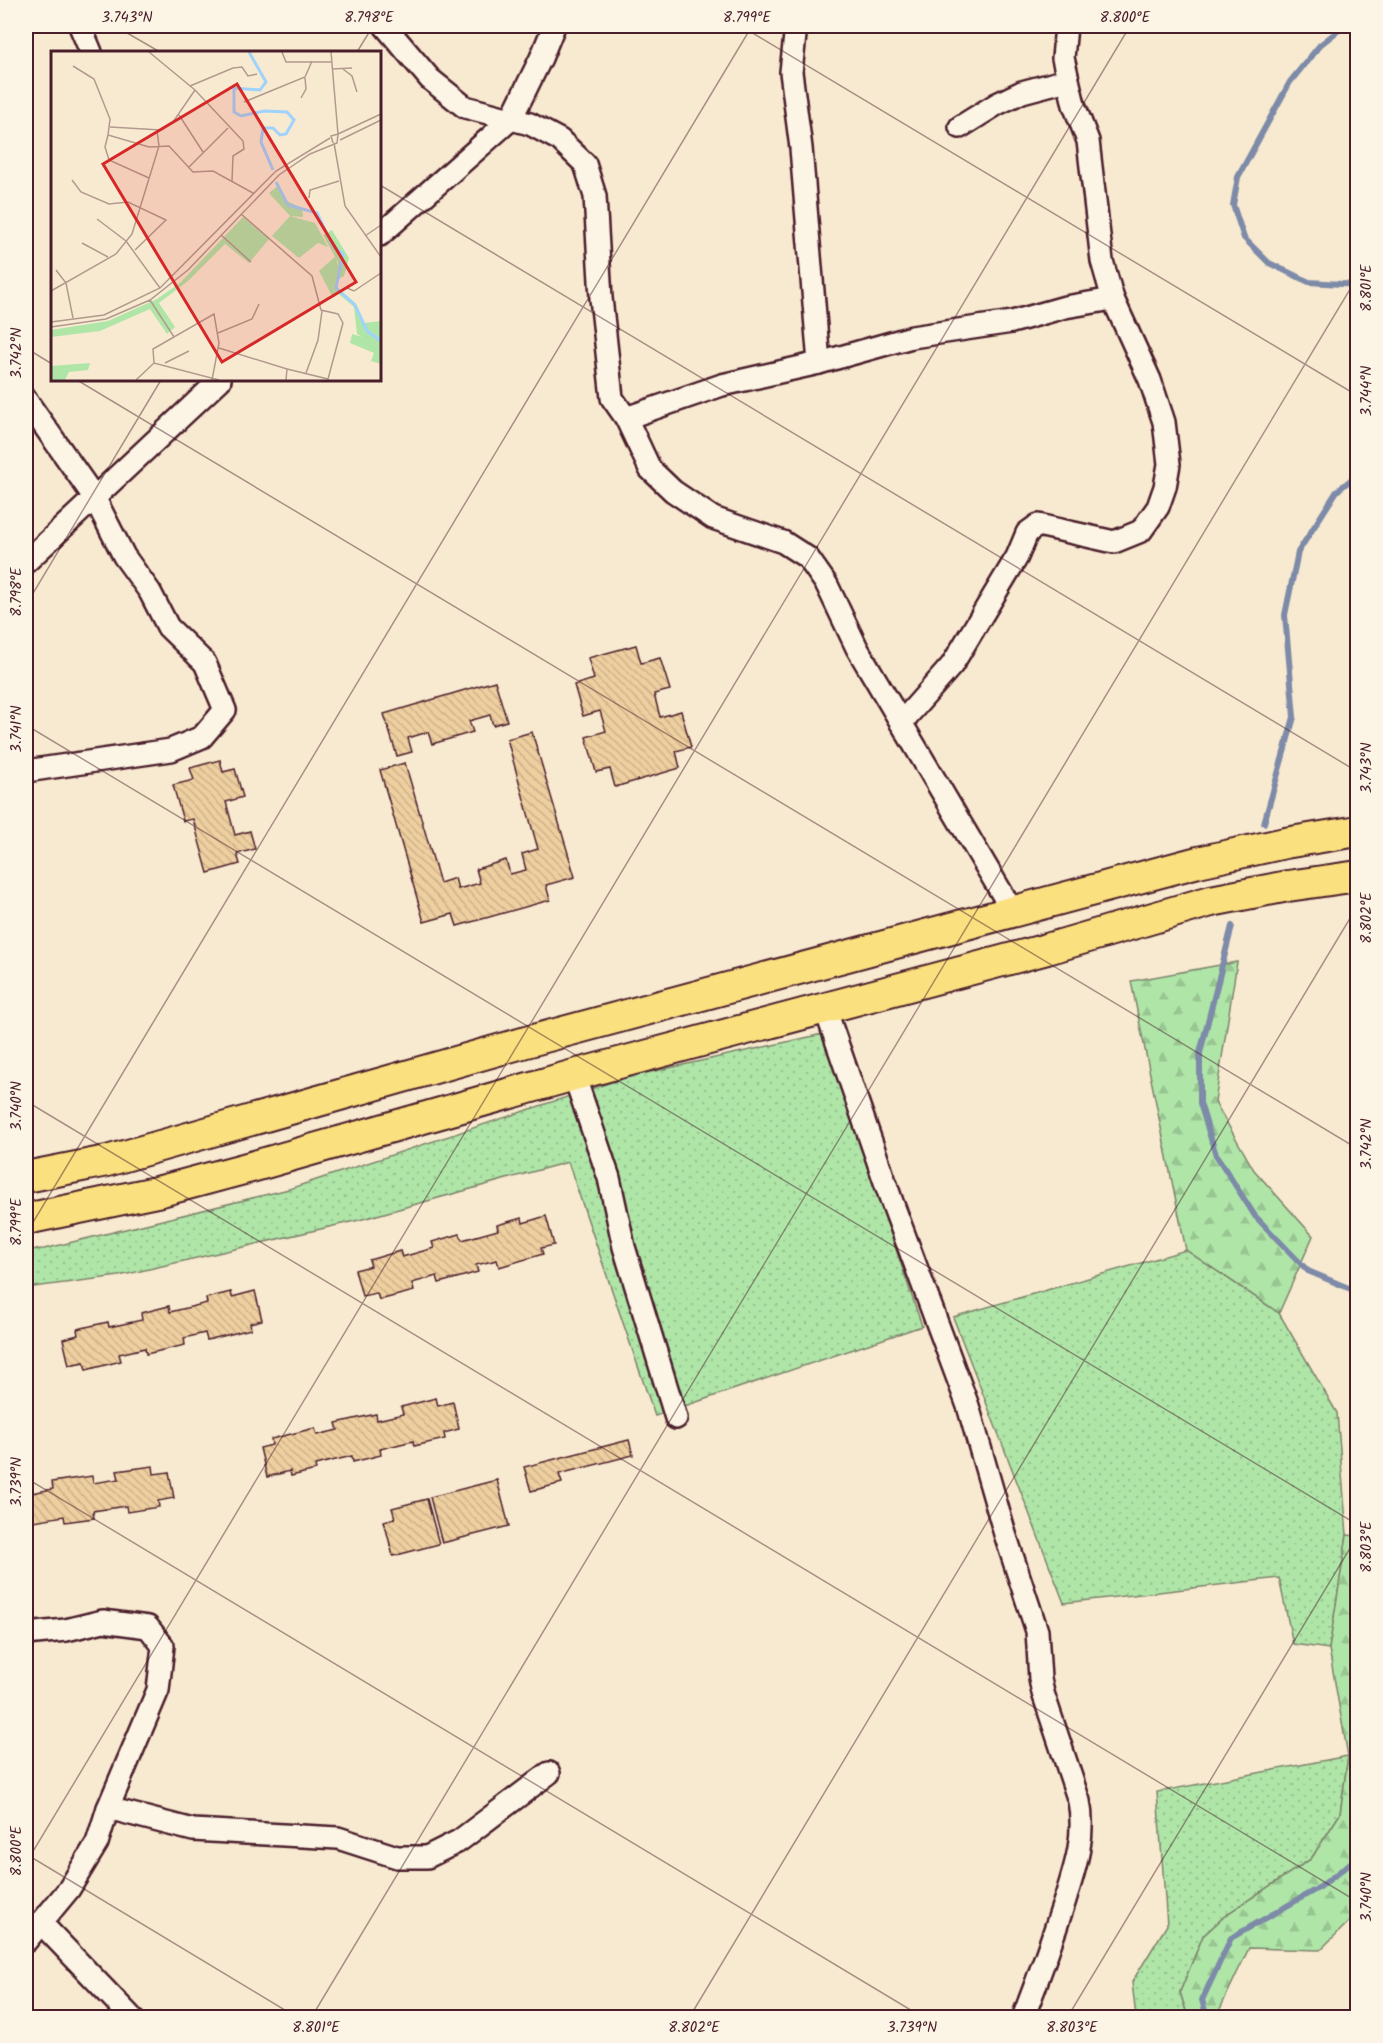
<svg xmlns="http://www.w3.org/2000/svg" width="1383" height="2043" viewBox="0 0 1383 2043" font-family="Kalam,sans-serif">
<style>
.grass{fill:url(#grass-dots);stroke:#7c826a;stroke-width:1.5}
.forest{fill:url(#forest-firs);stroke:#7c826a;stroke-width:1.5}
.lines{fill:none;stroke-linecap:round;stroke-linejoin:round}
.stream{stroke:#7d8aa8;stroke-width:6}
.building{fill:url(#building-back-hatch);stroke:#4a1f2b;stroke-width:1.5}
.minor-casing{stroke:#4a1f2b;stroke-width:26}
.highway-casing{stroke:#4a1f2b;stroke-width:34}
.minor{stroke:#fcf5e5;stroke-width:21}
.highway{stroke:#fbe080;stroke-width:30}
.ticks{fill:none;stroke:#4a1f2b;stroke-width:1.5;stroke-opacity:0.45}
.inset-river{fill:none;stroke:#9fd2fc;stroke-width:3}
.inset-road{fill:none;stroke:#b2998e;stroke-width:1.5}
.view{fill:#d62828;fill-opacity:0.15;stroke:#d62828;stroke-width:3}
.inset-edge{fill:none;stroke:#4a1f2b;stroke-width:3}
.neatline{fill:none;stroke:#4a1f2b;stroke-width:2}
.ticks-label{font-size:15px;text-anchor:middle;fill:#4a1f2b}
</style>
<defs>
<pattern id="grass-dots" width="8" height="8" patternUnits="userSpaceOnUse" patternTransform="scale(1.5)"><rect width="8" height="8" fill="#afe6a8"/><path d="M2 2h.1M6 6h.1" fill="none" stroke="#98c591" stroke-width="1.8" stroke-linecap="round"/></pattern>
<pattern id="forest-firs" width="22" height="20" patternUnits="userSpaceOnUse" patternTransform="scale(1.5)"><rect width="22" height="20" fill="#afe6a8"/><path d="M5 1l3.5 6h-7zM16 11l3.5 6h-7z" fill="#98c591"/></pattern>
<pattern id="building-back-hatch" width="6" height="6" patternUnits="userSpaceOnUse" patternTransform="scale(1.5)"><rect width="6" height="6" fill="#eecfa0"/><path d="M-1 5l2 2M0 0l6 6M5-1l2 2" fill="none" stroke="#ceb18a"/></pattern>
</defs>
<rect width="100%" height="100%" fill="#f8ead0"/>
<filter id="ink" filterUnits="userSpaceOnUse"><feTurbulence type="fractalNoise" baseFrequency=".0167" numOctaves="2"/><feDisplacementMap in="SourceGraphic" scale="12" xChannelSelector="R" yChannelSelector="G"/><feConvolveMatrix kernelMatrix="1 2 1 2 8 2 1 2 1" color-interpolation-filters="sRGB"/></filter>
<g filter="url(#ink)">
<g class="grass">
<polygon points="823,1034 922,1326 655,1416 568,1162 359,1220 119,1276 26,1288 26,1250 44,1249 289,1189 624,1078"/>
<polygon points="1186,1250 1279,1313 1337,1413 1347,1535 1329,1649 1293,1644 1279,1578 1064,1603 953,1317"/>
<polygon points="1348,1756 1340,1814 1311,1859 1227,1914 1203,1936 1180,1992 1188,2017 1136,2017 1132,1982 1167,1925 1157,1792"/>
</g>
<g class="forest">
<polygon points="1237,962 1215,1102 1254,1170 1313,1236 1279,1313 1186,1250 1131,981"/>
<polygon points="1347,1535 1358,1536 1357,1914 1320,1950 1249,1948 1220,2009 1223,2017 1188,2017 1180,1992 1203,1936 1227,1914 1311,1859 1340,1814 1348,1756 1329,1649"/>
</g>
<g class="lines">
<g class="stream">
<polyline points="1357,26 1344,26 1320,45 1290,82 1238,177 1233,205 1244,238 1269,263 1309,282 1358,285"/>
<polyline points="1264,823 1294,717 1285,615 1298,552 1337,491 1358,474"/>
<polyline points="1232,926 1200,1053 1200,1103 1216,1155 1255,1216 1308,1271 1358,1292"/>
<polyline points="1207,2018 1202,2000 1231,1938 1320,1887 1358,1857"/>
</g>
</g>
<g class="building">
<polygon points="636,645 641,663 660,658 670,690 654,694 660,717 681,711 691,747 676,751 680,768 615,787 610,769 596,772 586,737 606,731 600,711 583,716 574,685 594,679 588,658"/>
<polygon points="495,681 507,721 493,725 490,715 469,721 473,732 432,744 428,732 408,738 412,752 397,756 384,714"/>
<polygon points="532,732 575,877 546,885 550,900 457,926 453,914 424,922 380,770 405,763 440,883 455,878 458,889 480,883 476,869 506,860 510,874 526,870 522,854 538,849 507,739"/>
<polygon points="220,760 223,772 235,769 243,797 226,802 235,835 250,831 255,849 237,854 240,864 208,873 193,819 183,821 173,785 194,780 190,768"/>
<polygon points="546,1216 554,1245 541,1248 543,1254 499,1267 497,1260 476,1265 478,1272 439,1283 437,1276 412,1283 414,1291 379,1300 377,1293 362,1296 355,1270 371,1266 369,1260 400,1251 402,1257 434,1248 432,1242 460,1234 462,1240 498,1230 497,1225 522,1218 523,1223"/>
<polygon points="255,1291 262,1320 250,1323 251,1329 207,1340 205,1333 184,1338 185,1345 146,1354 145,1348 119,1354 121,1361 86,1370 84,1362 69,1365 63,1339 78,1335 77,1329 108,1322 109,1327 142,1320 141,1313 169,1306 170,1312 207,1303 206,1298 231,1292 232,1297"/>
<polygon points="436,1398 438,1406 453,1402 459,1429 444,1433 445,1439 414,1446 413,1441 380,1449 381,1455 353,1462 352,1456 315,1465 316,1470 291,1476 290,1471 267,1477 260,1448 272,1445 271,1439 315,1428 317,1435 338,1430 336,1423 376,1414 377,1420 403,1414 401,1407"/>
<polygon points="629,1440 633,1455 559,1474 562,1483 531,1491 524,1467"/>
<polygon points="153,1466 154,1474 169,1472 174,1498 158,1501 159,1507 127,1512 126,1506 93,1511 94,1518 65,1522 64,1516 27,1522 28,1528 26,1528 26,1487 30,1486 31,1493 53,1489 52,1482 92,1476 93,1483 119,1479 117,1471"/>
<polygon points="497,1480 509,1526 442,1543 430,1497"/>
<polygon points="427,1499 439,1544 393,1556 384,1521 395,1518 392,1508"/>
</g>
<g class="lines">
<g class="minor-casing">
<g id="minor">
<polyline points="80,26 91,52"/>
<polyline points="385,26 430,79 465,107 530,124 560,140 585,164 595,196 601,298 612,398 626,418 650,469 673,491 713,518 783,542 808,558 827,585 857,648 1013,912"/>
<polyline points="796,26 791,72 801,148 819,363"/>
<polyline points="960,127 997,104 1022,92 1067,80"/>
<polyline points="380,235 511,119 541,58 554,26"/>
<polyline points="26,400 94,497 124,556 150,592 168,627 205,663 225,710 202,737 171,750 26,771"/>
<polyline points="626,418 722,385 819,363 912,337 1012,322 1065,307 1113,299"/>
<polyline points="26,562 220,380"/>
<polyline points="901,723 952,665 1017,557 1027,533 1038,525 1114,542 1141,531 1158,507 1165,487 1169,464 1164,422 1150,380 1113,299 1102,261 1088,141 1074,105 1063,58 1066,26"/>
<path d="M825 1008 892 1202 968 1406 1005 1534 1037 1631 1040 1679 1043 1693 1079 1801C1086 1836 1075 1868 1065 1900 1052 1940 1038 1979 1023 2018"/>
<polyline points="574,1075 609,1178 624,1247 676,1418"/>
<polyline points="26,1634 66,1630 103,1621 148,1627 163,1646 158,1690 108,1808 97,1843 69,1889 26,1941"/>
<polyline points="108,1808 193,1830 338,1838 397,1857 427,1857 459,1841 549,1773"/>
<polyline points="41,1923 132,2018"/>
</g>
</g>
<g class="highway-casing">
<g id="highway">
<polyline points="26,1177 107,1161 526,1042 1198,862 1285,843 1358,831"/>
<polyline points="26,1219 161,1191 251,1167 574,1075 1047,949 1211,901 1288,886 1358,876"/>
</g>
</g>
<use href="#minor" class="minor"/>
<use href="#highway" class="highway"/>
</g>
</g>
<path class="ticks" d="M115 26 160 52M741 26 1358 396M357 52 373 26M380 185 1358 772M26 348 52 364M77 380 1358 1149M26 605 161 380M26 725 1358 1525M26 1101 1358 1902M26 1234 752 26M26 1478 924 2018M26 1854 298 2018M26 1863 1130 26M311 2018 1358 276M689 2018 1358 905M1067 2018 1358 1535"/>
<g transform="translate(51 51)">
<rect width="330" height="330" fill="#f8ead0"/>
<path d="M239 165 264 172 277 196 267 192 248 207 221 185ZM192 166 218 188 198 212 174 193 137 230 108 252 124 276 116 283 99 258 49 280 0 286V279L57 270 106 248 129 232ZM285 205 287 217 282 238 287 241 281 245 268 220ZM301 283 315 287 330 298V313L320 310 323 302 299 292ZM39 312 37 319 18 321 14 329H0V315Z" fill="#afe6a8"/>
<path d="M228 134 234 149 251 157 252 166 239 165 218 142ZM281 179 298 207 293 225 286 229 287 237 304 252 313 272 330 270V298L306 283 303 256 282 238 287 211 272 184Z" fill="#afe6a8"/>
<path class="inset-river" d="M198 1 215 31 209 39 183 37V61L190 65 213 60 236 61 243 69 235 83 229 84 222 77H212L210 91 222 119M225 131 237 154 266 162 282 195 292 203 285 237 304 254 316 280 330 290"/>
<path class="inset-road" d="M98 1 144 39 192 90 193 98 182 105 181 130M231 1 235 11H280M280 1 287 83M22 15 43 28 59 68 57 84 98 96 118 95 142 121 162 120 202 142M281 18 301 17M292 18 301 25 306 41M139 35 182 17 191 16 197 25 206 23M250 47 255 38 254 27M193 51 254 26 261 10M128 64 152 101M59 76 110 79 122 71 144 39M287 83 330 63M57 84 54 96 58 109 98 127M289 89 330 69M283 92 294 155 330 206M137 117 177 77M21 129 30 141 58 153 77 151 115 169 84 199M258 147 259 139 288 130M190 163 261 225 270 259 287 263 292 272 277 328 236 318 235 329M46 168 75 190 109 237M170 184 200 211M314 185 330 174M31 192 57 206M5 219 15 232 22 267M296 237 303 240 330 222M0 240 65 203 81 183 108 95 106 80M99 249 123 286 163 263 168 292 161 329M0 271 53 264 109 237 225 120 279 87M0 276 55 268 99 249 137 219 228 124 259 103 286 92 287 83 280 85 282 92M167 282 201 268 208 253M168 297 236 318M103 312 102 298 123 286M114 312 138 300M255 322 267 289 271 260M85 329 103 312 168 329"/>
<path class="view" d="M186 33 305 231 171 311 52 113Z"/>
<rect width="330" height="330" class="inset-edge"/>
</g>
<rect width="1383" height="2043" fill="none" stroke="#fcf5e5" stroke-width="66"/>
<rect x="33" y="33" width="1317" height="1977" class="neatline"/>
<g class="ticks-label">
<text x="127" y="22">3.743°N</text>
<text x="369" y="22">8.798°E</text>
<text x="747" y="22">8.799°E</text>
<text x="1125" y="22">8.800°E</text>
<text transform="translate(1366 288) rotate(-90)" y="5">8.801°E</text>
<text transform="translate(16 353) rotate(-90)" y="5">3.742°N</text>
<text transform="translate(1366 391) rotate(-90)" y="5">3.744°N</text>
<text transform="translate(16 592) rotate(-90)" y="5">8.798°E</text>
<text transform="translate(16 729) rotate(-90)" y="5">3.741°N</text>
<text transform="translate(1366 768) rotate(-90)" y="5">3.743°N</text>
<text transform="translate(1366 918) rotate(-90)" y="5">8.802°E</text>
<text transform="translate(16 1106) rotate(-90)" y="5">3.740°N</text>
<text transform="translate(1366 1144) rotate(-90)" y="5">3.742°N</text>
<text transform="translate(16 1222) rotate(-90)" y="5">8.799°E</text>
<text transform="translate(16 1482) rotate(-90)" y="5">3.739°N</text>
<text transform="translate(1366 1547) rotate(-90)" y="5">8.803°E</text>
<text transform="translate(16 1851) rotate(-90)" y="5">8.800°E</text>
<text transform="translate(1366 1897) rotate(-90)" y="5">3.740°N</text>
<text x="316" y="2032">8.801°E</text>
<text x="694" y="2032">8.802°E</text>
<text x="912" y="2032">3.739°N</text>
<text x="1072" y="2032">8.803°E</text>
</g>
</svg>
